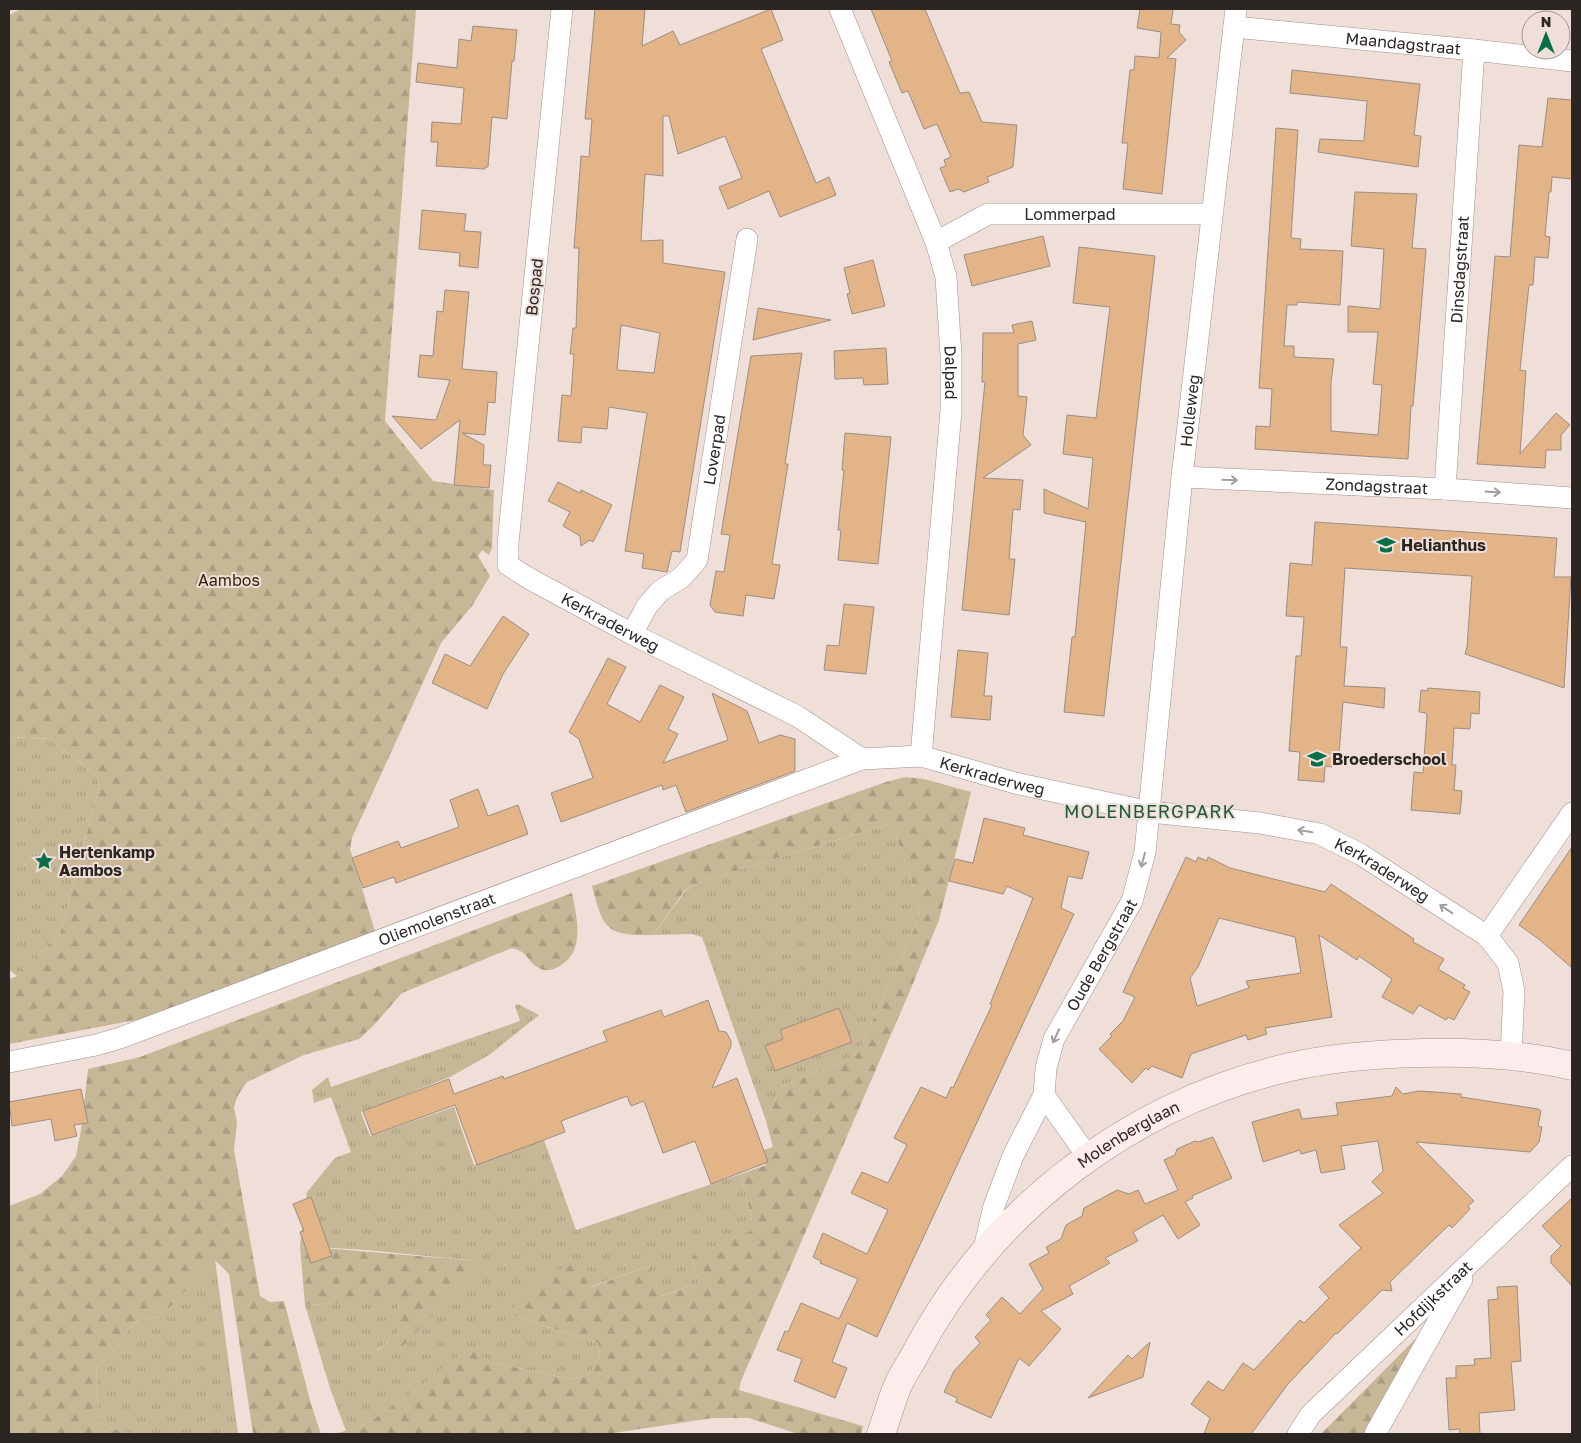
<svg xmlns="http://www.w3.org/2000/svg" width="1581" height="1443" viewBox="0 0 1581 1443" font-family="'Golos Text',sans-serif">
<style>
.grass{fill:url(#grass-tufts)}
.forest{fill:url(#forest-firs)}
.building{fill:#e2b488;stroke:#9a8e83;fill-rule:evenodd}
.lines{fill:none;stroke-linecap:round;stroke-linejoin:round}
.street-casing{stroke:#a1918b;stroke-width:22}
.secondary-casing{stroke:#a1918b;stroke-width:29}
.street{stroke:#fff;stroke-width:21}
.secondary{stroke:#fdecec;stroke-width:28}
.oneway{stroke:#a09d9c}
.labels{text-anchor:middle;stroke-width:4;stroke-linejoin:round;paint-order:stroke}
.street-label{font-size:16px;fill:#2c2623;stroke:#f0ded8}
.poi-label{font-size:16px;font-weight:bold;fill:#2c2623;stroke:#f0ded8;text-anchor:start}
.park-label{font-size:16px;fill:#33280e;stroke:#f0ded8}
.neighbourhood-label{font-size:18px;letter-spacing:1px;fill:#1e5b3e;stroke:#f0ded8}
</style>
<defs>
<pattern id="grass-tufts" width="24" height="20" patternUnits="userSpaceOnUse" patternTransform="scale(1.25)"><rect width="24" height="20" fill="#c6b897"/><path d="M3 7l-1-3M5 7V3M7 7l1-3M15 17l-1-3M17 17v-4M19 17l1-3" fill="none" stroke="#aa9e82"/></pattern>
<pattern id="forest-firs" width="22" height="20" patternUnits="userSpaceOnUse" patternTransform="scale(1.25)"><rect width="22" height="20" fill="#c6b897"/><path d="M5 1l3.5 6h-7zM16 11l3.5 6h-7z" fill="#aa9e82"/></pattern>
</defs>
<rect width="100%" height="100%" fill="#f0ded8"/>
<g class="grass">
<polygon points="9,737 50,739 97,776 99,787 60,934 17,976 9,970"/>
<polygon points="892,823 919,905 918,920 860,1048 849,1059 781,1086 766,1121 702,937 692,934 653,935 686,890 703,881"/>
<polygon points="518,1004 539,1015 489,1055 450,1077 361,1112 370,1136 454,1107 474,1165 544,1140 576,1230 741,1174 752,1221 752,1231 691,1257 699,1283 661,1296 649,1266 511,1315 598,1343 600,1354 596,1366 586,1376 570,1379 491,1362 467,1349 420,1387 363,1426 346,1431 330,1388 305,1305 399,1299 398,1332 377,1351 400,1349 477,1261 366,1250 300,1246 307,1192 335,1158 351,1152 331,1097 314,1103 312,1090 328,1077 331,1087 520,1021 515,1006"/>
<polygon points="215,1259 238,1434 130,1434 110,1428 100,1422 96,1389 97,1366 110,1357 124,1335 136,1322 160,1315 169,1308"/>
</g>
<g class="forest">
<polygon points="21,9 416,9 385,421 433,481 494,490 492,548 489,555 482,550 478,556 490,576 472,606 441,643 352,838 350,849 375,931 167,1014 9,1044 9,979 17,976 60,934 99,787 97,776 50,739 9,737 9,15"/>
<path d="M905 777 924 779 971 792 939 920 909 993 741 1381 739 1390 863 1426 861 1434H798L749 1418H713L607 1434H334L363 1426 420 1387 467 1348 491 1362 570 1379 586 1376 596 1366 600 1354 598 1343 511 1315 513 1308 541 1275 581 1262 591 1287 649 1266 662 1296 699 1283 691 1257 751 1231 752 1221 741 1174 766 1165 761 1151 773 1147 766 1121 781 1086 849 1059 860 1048 918 920 919 905 892 823 703 881 685 890 653 935C607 936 603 930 592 886L886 782Z"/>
<path d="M572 893C577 918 586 953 558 967 553 970 545 972 539 968 527 962 529 952 512 948L402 993 374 1025 359 1039 304 1055 247 1082 238 1095 234 1107 237 1123 234 1150 260 1296 270 1302 284 1301 311 1404 321 1434H253L229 1274 215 1260 169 1308 160 1315 136 1322 124 1335 110 1357 97 1366 96 1389 100 1422 110 1428 130 1434H9V1206L40 1194 62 1176 76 1156 81 1130 88 1069 140 1057Z"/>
<polygon points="300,1246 477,1261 476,1271 400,1349 377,1352 397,1332 399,1300 305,1305"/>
<polygon points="1437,1317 1370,1434 1321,1434"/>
</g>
<g class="building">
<path d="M595 9H645L642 46 673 31 680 45 771 9 783 40 761 49 816 183 829 177 836 195 780 217 769 191 728 209 719 187 742 178 725 136 678 154 669 116H663V176L645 174 641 241 663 240V263L725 272 680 552 672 551 667 572 642 568 644 554 625 551 647 413 609 407 607 429 582 427 581 443 558 441 562 395 571 396 574 354H570L573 328H576L579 248H574L581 156 589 157 592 119H585ZM621 325 660 333 654 373 617 370Z"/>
<polygon points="871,9 925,9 960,93 969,92 982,122 1017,125 1013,167 987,177 989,182 964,192 958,189 950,192 940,168 946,166 944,160 951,157 937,124 924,129 908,91 902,93 889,62 892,61"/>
<polygon points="1140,9 1173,9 1171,24 1180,25 1179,32 1186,40 1167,58 1176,59 1162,194 1123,189 1128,143 1122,143 1130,70 1134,70 1135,56 1159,58 1161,32 1137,28"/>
<polygon points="473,26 517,30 514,61 512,61 507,119 492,117 488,167 485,167 485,169 436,166 438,142 431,142 432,122 461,124 464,88 416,82 418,63 457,68 459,39 471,41"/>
<polygon points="1292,70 1420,84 1414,135 1421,136 1418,167 1318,152 1320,139 1364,141 1367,101 1290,93"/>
<polygon points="1548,98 1572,100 1572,179 1552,177 1551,192 1549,192 1545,236 1550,237 1548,258 1535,257 1533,285 1529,285 1520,370 1526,371 1520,454 1556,413 1570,425 1561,435 1561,450 1546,450 1545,468 1477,464 1495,256 1510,257 1519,145 1542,147"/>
<polygon points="1276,128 1298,130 1291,238 1301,239 1300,249 1343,251 1340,305 1297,302 1297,305 1287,305 1284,346 1294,346 1294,357 1334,359 1331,382 1331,431 1378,435 1382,385 1373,384 1378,332 1348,332 1348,306 1380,309 1384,249 1351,246 1355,192 1417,194 1412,248 1426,249 1413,406 1411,406 1408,459 1255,449 1256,426 1270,427 1272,389 1259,388"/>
<polygon points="422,210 466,214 464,231 481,232 478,268 459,266 460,253 419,249"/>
<polygon points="1043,236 1050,266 972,286 964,255"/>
<polygon points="1079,247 1155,256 1104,716 1064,712 1072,637 1075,637 1086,522 1044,513 1044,489 1088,509 1093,458 1063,454 1067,415 1096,418 1110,307 1073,303"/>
<polygon points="873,260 885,306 852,314 847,294 850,293 844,268"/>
<polygon points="445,290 469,292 462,369 497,372 495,403 488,402 485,435 462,433 484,445 483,465 491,465 489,488 454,485 460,420 421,449 392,416 436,420 450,380 418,377 420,355 433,356 437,311 443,312"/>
<polygon points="758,308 831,320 753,340"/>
<polygon points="1032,321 1036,340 1018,344 1018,396 1027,397 1023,435 1031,445 983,478 1023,480 1020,510 1013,509 1009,559 1015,559 1009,615 962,610 985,382 982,382 983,333 1014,333 1012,325"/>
<polygon points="886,348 888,384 864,385 863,378 835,379 834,351"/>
<polygon points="802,353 785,464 788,464 772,564 780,565 774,599 746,595 743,616 715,612 710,605 716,571 724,572 730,535 721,534 751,356"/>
<polygon points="845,433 891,437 878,564 838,560 841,530 838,530 844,470 842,470"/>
<polygon points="558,482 580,493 581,490 612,505 593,542 590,540 581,546 580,536 563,526 570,512 548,501"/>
<polygon points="1315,522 1557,538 1554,577 1571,577 1564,688 1465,654 1467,647 1472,576 1345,568 1340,647 1347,647 1344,686 1385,688 1384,708 1343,702 1339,754 1333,754 1332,767 1325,766 1324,782 1298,780 1300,752 1289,751 1296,656 1301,656 1304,617 1286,616 1290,563 1312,565"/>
<polygon points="844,604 874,607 866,674 824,670 827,645 839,646"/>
<polygon points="503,616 529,634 503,674 487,709 432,683 445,654 470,666"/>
<polygon points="958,650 988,653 984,696 992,696 990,720 951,717"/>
<polygon points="608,658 626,667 607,704 640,722 660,685 684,697 668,729 678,734 663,763 728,740 712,693 747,711 759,743 780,735 795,739 795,771 686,812 676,785 663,790 662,785 561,822 551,793 593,778 579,739 569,732"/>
<polygon points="1428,688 1480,692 1479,714 1471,713 1470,729 1454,728 1452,765 1456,765 1454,790 1462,791 1460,814 1411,810 1414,772 1423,773 1427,716 1426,713 1419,712 1421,690 1427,691"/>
<polygon points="478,789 488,816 518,805 528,834 396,883 394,877 363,888 352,858 398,841 401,848 459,827 450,800"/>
<polygon points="984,818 1025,828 1023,835 1089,852 1082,879 1068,876 1061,908 1074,914 877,1337 847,1323 832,1362 847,1368 835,1398 794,1381 802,1359 777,1350 785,1331 788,1332 801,1303 839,1319 858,1279 820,1263 821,1261 813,1257 823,1233 867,1254 888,1210 851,1193 862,1172 888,1183 907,1145 894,1138 921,1087 946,1098 951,1087 953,1088 992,1005 990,1004 1033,898 1007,886 1003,894 949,881 955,859 973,863"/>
<polygon points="1572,847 1572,968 1540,940 1519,925"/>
<path d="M1186 857 1196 862 1198 857 1207 861 1208 857 1230 868 1325 892 1331 884 1414 939 1413 942 1444 959 1438 969 1465 985 1463 988 1470 992 1454 1020 1448 1017 1446 1020 1419 1005 1413 1014 1382 997 1392 979 1359 956 1357 960 1319 935 1332 1017 1265 1028 1267 1034 1248 1040 1246 1035 1191 1054 1182 1078 1152 1066 1148 1070 1146 1068 1132 1083 1099 1049 1112 1036 1110 1034 1123 1021 1135 997 1123 992ZM1219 918 1295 937 1301 973 1246 981 1249 988 1197 1006 1190 978 1198 967Z"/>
<polygon points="708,1000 719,1031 726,1032 731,1041 731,1046 712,1088 737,1078 768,1162 711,1184 695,1141 663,1153 644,1101 631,1106 627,1096 561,1121 565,1132 477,1165 455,1105 372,1135 363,1111 449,1079 454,1094 503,1076 504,1079 607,1041 603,1031 661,1010 664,1017"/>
<polygon points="839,1008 852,1042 775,1071 765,1046 783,1039 780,1030"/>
<polygon points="1396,1087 1403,1094 1419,1091 1461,1094 1461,1097 1538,1109 1541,1111 1538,1126 1542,1127 1539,1142 1530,1152 1416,1142 1474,1201 1468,1206 1470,1209 1452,1228 1449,1225 1390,1282 1392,1291 1382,1290 1337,1334 1336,1333 1288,1384 1251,1434 1204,1434 1210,1418 1191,1404 1208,1381 1223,1391 1243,1363 1254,1370 1300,1320 1304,1323 1329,1298 1319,1287 1361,1248 1339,1225 1383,1193 1372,1182 1383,1171 1378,1141 1341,1146 1345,1169 1321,1173 1316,1150 1301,1154 1300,1150 1263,1162 1252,1122 1299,1109 1302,1119 1338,1115 1336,1103 1392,1096"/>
<polygon points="81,1089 88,1123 74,1125 77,1136 55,1141 51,1119 12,1126 9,1102"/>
<polygon points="1213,1137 1232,1178 1192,1196 1193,1198 1185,1202 1200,1225 1178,1239 1163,1215 1133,1232 1138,1241 1105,1258 1110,1263 1069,1286 1073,1294 1041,1311 1061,1329 1029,1366 1019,1358 991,1418 956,1402 957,1398 944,1392 954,1371 980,1343 975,1337 991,1320 986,1315 1002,1297 1020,1314 1043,1289 1029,1264 1049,1253 1046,1247 1061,1239 1066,1225 1082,1216 1084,1208 1117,1190 1129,1194 1138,1190 1145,1204 1178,1190 1164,1160 1175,1155 1177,1149 1195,1141 1198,1142"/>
<polygon points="311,1197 332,1256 311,1263 300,1232 304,1231 293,1204"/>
<polygon points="1572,1198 1572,1286 1551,1263 1551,1256 1561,1246 1542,1226"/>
<polygon points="1517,1286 1521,1361 1511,1362 1515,1410 1479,1413 1480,1434 1460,1434 1460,1429 1449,1430 1446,1378 1456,1378 1456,1366 1475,1365 1474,1359 1491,1358 1488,1300 1498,1299 1497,1287"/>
<polygon points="1150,1342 1143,1377 1088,1398 1128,1355 1132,1359"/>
</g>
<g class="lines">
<g class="street-casing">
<g id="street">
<path id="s1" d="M562 9 508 543V565L530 579 632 634 797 716 862 759 921 756 1015 783 1150 812 1260 823 1320 834 1360 854 1487 936 1508 963 1514 991 1511 1055"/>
<path id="s2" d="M840 9 936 242 946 277 951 356V411L921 756"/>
<path id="s3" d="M1234 27 1474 50 1572 61"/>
<path id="s4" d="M936 242 988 214H1211"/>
<path id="s5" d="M1182 477 1445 489 1572 498"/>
<path id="s6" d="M1445 489 1474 50"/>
<path id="s7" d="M632 634 647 606 660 591 681 578 697 560 747 239"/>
<polyline points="1487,936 1572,813"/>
<path id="s8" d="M9 1062 96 1045 120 1038 862 759"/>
<path id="s9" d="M1088 1157 1044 1095 1046 1068 1054 1039 1132 901 1145 852 1182 477 1236 9"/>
<polyline points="983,1253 994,1206 1013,1156 1044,1095"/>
<path id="s10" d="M1298 1434 1311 1414 1572 1166"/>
<polyline points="1375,1434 1462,1279"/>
</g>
</g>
<g class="secondary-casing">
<g id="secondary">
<path id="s11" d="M881 1434C887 1418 891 1401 898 1385 903 1373 911 1363 917 1351 993 1208 1132 1103 1290 1067 1333 1057 1378 1054 1422 1053 1473 1052 1523 1054 1572 1066"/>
</g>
</g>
<use href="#street" class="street"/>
<use href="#secondary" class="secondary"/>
</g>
<defs><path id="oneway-shaft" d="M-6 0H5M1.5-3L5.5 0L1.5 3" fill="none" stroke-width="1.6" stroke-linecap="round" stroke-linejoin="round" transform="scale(1.25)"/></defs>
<g class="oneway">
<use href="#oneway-shaft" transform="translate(1230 480) rotate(2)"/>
<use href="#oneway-shaft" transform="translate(1493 492) rotate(4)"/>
<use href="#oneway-shaft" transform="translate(1305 831) rotate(-170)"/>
<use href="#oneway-shaft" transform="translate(1143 860) rotate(105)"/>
<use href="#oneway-shaft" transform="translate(1446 909) rotate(-147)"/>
<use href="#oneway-shaft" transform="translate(1056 1036) rotate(115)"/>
</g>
<defs>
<g id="school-bare" transform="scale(1.5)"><path d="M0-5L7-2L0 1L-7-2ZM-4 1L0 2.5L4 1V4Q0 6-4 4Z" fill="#076f47" stroke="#f0ded8" stroke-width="2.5" paint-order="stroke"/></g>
<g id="sight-bare" transform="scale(1.5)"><path d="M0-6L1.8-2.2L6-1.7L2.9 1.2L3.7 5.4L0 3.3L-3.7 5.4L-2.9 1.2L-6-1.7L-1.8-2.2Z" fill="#076f47" stroke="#f0ded8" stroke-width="2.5" paint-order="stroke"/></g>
</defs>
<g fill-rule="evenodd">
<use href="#school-bare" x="1386" y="545"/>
<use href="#school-bare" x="1317" y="759"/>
<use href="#sight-bare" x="44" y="861"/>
</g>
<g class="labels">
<g class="street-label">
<text dy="6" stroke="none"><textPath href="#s3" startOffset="170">Maandagstraat</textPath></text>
<text dy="6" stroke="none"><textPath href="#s4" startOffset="141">Lommerpad</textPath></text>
<text dy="6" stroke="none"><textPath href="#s6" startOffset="220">Dinsdagstraat</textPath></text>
<text transform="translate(534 287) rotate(-84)" y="6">Bospad</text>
<text dy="6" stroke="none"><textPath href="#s2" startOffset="384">Dalpad</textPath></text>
<text dy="6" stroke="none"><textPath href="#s9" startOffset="786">Holleweg</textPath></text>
<text dy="6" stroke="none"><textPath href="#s7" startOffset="212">Loverpad</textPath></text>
<text dy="6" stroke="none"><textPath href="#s5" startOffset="195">Zondagstraat</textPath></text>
<text dy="6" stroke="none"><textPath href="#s1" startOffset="676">Kerkraderweg</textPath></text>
<text dy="6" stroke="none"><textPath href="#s1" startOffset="1096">Kerkraderweg</textPath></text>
<text dy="6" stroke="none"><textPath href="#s1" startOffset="1501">Kerkraderweg</textPath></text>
<text dy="6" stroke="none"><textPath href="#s8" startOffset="452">Oliemolenstraat</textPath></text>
<text dy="6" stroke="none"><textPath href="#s9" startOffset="230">Oude Bergstraat</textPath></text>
<text dy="6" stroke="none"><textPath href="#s11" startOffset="398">Molenberglaan</textPath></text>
<text dy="6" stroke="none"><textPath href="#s10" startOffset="192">Hofdijkstraat</textPath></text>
</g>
<g class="poi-label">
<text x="1401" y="551">Helianthus</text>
<text x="1332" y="765">Broederschool</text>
<text x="59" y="858">Hertenkamp<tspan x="59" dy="18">Aambos</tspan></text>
</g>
<g class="park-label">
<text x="229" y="586">Aambos</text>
</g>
<g class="neighbourhood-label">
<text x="1150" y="818">MOLENBERGPARK</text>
</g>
</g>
<rect width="1581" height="1443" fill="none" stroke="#2c2623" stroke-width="20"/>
<g transform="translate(1546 35)"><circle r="24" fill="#f0ded8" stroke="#a29490"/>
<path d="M0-4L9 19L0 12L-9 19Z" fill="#076f47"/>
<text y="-8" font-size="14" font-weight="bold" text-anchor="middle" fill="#2c2623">N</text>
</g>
</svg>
